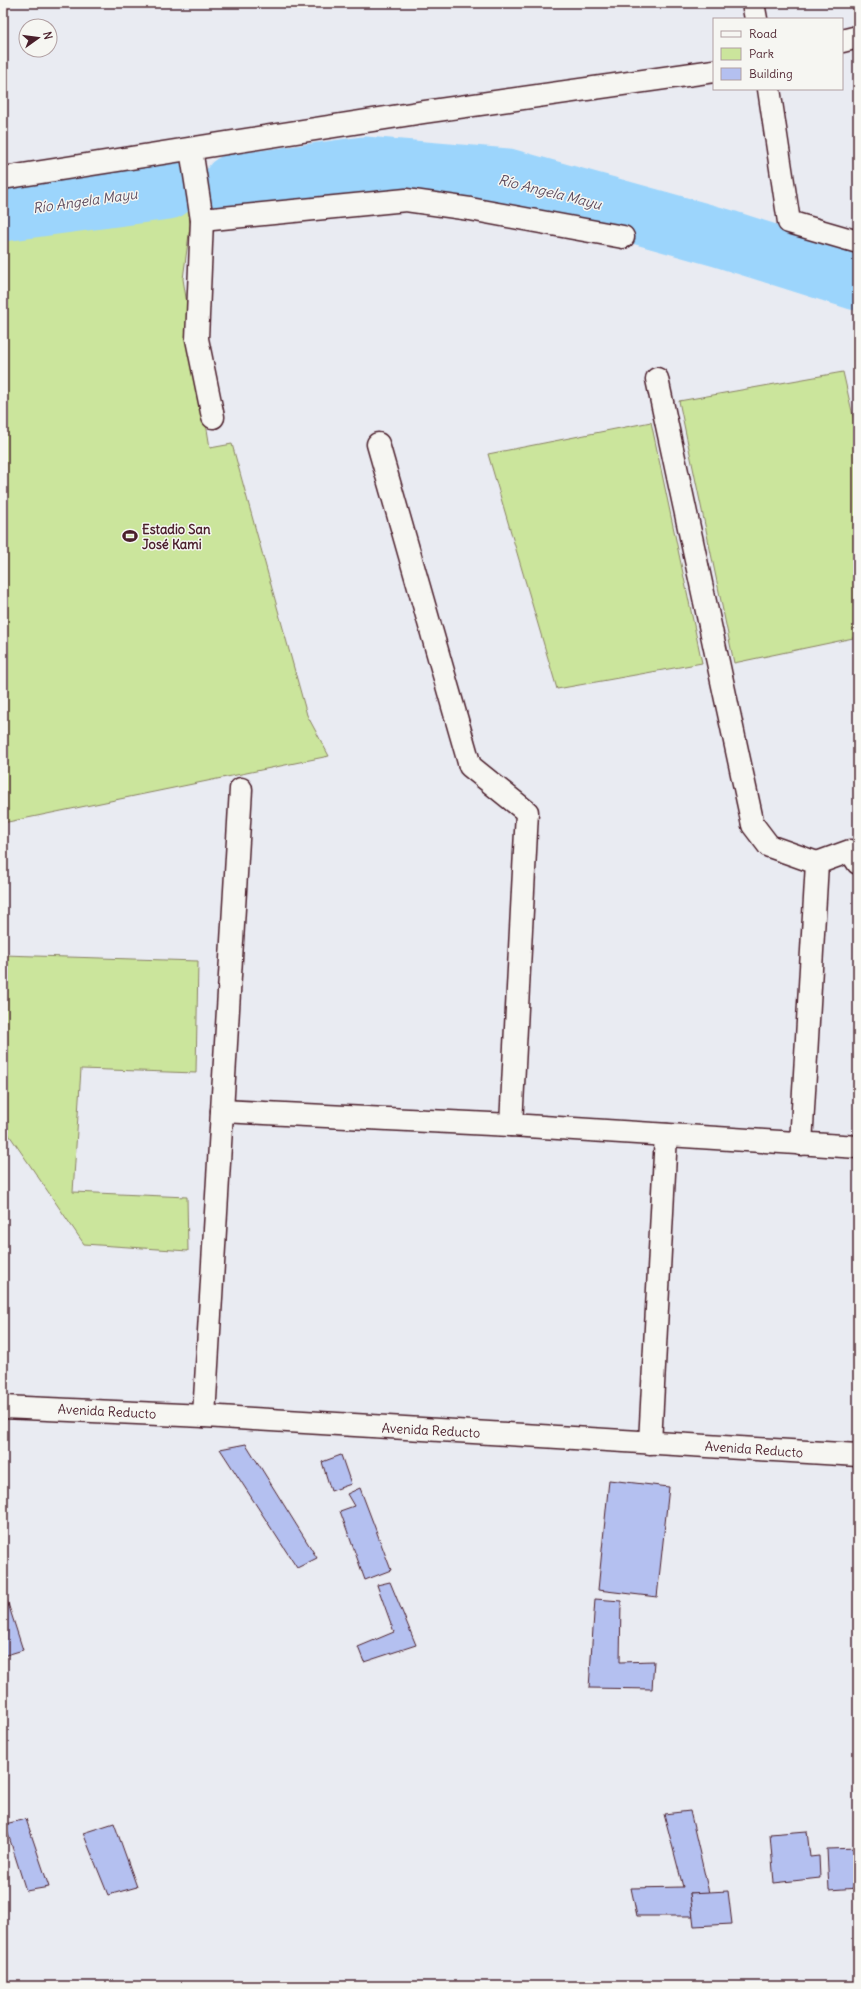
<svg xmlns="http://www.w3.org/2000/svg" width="861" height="1989" viewBox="0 0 861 1989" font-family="Delius,sans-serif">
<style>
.green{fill:#cbe59c;stroke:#8a8264}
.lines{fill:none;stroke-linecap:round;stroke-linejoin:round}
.river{stroke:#9cd5fc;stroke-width:59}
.building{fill:#b4c0f0;stroke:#4a1f2b}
.minor-casing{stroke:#4a1f2b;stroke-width:25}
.major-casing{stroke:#4a1f2b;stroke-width:25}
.minor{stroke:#f6f6f2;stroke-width:22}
.major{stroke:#f6f6f2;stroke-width:22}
.labels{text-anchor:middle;stroke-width:3;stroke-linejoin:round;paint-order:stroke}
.poi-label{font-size:13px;font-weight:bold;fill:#4a1f2b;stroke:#f6f6f2;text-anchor:start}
.street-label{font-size:13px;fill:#4a1f2b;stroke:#f6f6f2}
.water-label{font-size:14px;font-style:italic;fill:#5e4c5f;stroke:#f6f6f2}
</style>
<rect width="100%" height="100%" fill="#e9ebf2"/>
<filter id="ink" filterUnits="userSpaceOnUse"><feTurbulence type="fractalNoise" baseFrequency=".025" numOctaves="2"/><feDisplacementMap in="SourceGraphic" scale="8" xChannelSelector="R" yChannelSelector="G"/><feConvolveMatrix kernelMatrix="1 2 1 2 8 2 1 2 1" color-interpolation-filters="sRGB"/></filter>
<g filter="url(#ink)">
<g class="green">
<polygon points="181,166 191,219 183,279 210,448 232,444 307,715 329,756 3,823 3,192"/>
<polygon points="843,372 858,438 858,637 734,663 679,401"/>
<polygon points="651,422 702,663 557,689 488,454"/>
<polygon points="3,955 198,961 196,1073 81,1069 73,1192 187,1197 188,1251 84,1244 3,1126"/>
</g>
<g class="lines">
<g class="river">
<polyline points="232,184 364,166 507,178 722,238 858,281"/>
<polyline points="3,212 168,190"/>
</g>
</g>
<g class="building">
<polygon points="246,1444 317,1558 297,1568 220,1449"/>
<polygon points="341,1455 351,1484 331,1491 322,1462"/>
<polygon points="609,1480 669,1487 657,1597 598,1590"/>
<polygon points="360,1488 391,1570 365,1580 340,1511 354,1506 347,1494"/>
<polygon points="390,1582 416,1645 364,1662 358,1647 394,1632 377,1585"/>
<polygon points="3,1588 23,1650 3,1656"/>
<polygon points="595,1599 621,1601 620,1662 654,1661 652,1689 589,1688"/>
<polygon points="690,1811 709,1893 690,1893 693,1916 637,1916 631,1888 683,1887 664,1814"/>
<polygon points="26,1819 49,1887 26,1891 5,1824"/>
<polygon points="114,1823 137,1887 108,1895 83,1833"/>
<polygon points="807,1831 810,1857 819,1856 820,1878 774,1883 770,1834"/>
<polygon points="858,1848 858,1888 829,1890 827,1849"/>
<polygon points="728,1891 732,1924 694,1926 690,1893"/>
</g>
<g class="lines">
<g class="minor-casing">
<g id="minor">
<polyline points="753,3 756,19"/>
<polyline points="842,41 858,37"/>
<polyline points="769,89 789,222 858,242"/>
<polyline points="191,149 202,220 197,339 213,417"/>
<polyline points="3,178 424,112 714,71"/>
<polyline points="202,220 406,200 470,209 623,237"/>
<polyline points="657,379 753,825 769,846 817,863 801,1144"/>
<polyline points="378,444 470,766 527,812 511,1125"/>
<polyline points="817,863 850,851 858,863"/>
<polyline points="222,1111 511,1125 858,1147"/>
<polyline points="204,1416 241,789"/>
<polyline points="650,1443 666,1135"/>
</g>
</g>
<g class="major-casing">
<polyline id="major" points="3,1407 204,1416 858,1455"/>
</g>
<use href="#minor" class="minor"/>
<use href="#major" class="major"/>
</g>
</g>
<defs>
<g id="stadium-bare" transform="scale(1.2)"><path d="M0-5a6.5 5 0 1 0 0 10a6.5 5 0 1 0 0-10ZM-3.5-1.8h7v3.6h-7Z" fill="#4a1f2b" stroke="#f6f6f2" stroke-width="2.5" paint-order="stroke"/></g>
</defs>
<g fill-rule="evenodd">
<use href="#stadium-bare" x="130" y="536"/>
</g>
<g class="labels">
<g class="poi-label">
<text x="142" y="534">Estadio San<tspan x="142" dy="15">José Kami</tspan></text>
</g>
<g class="street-label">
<text transform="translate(107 1411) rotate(3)" y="5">Avenida Reducto</text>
<text transform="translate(431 1430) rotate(3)" y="5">Avenida Reducto</text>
<text transform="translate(754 1449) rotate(4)" y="5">Avenida Reducto</text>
</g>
<g class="water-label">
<text transform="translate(550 192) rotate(14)" y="5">Río Angela Mayu</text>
<text transform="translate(85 201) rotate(-8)" y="5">Río Angela Mayu</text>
</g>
</g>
<rect width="861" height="1989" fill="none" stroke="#f6f6f2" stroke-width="16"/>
<rect x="8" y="8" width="845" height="1973" fill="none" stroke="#4a1f2b" stroke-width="1.5" filter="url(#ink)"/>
<rect x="713" y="18" width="130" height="72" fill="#f6f6f2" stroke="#b1a0a2"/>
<rect x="721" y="31" width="20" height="6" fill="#f6f6f2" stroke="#b1a0a2"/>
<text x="749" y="38" font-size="12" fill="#4a1f2b">Road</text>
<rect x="721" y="48" width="20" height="12" fill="#cbe59c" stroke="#b1a0a2"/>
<text x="749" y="58" font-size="12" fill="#4a1f2b">Park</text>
<rect x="721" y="68" width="20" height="12" fill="#b4c0f0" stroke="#b1a0a2"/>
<text x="749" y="78" font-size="12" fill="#4a1f2b">Building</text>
<g transform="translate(38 38) rotate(76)"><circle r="19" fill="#f6f6f2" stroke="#b1a0a2"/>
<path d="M0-3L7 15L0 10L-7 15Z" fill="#4a1f2b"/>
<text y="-6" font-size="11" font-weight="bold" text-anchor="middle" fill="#4a1f2b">N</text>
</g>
</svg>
